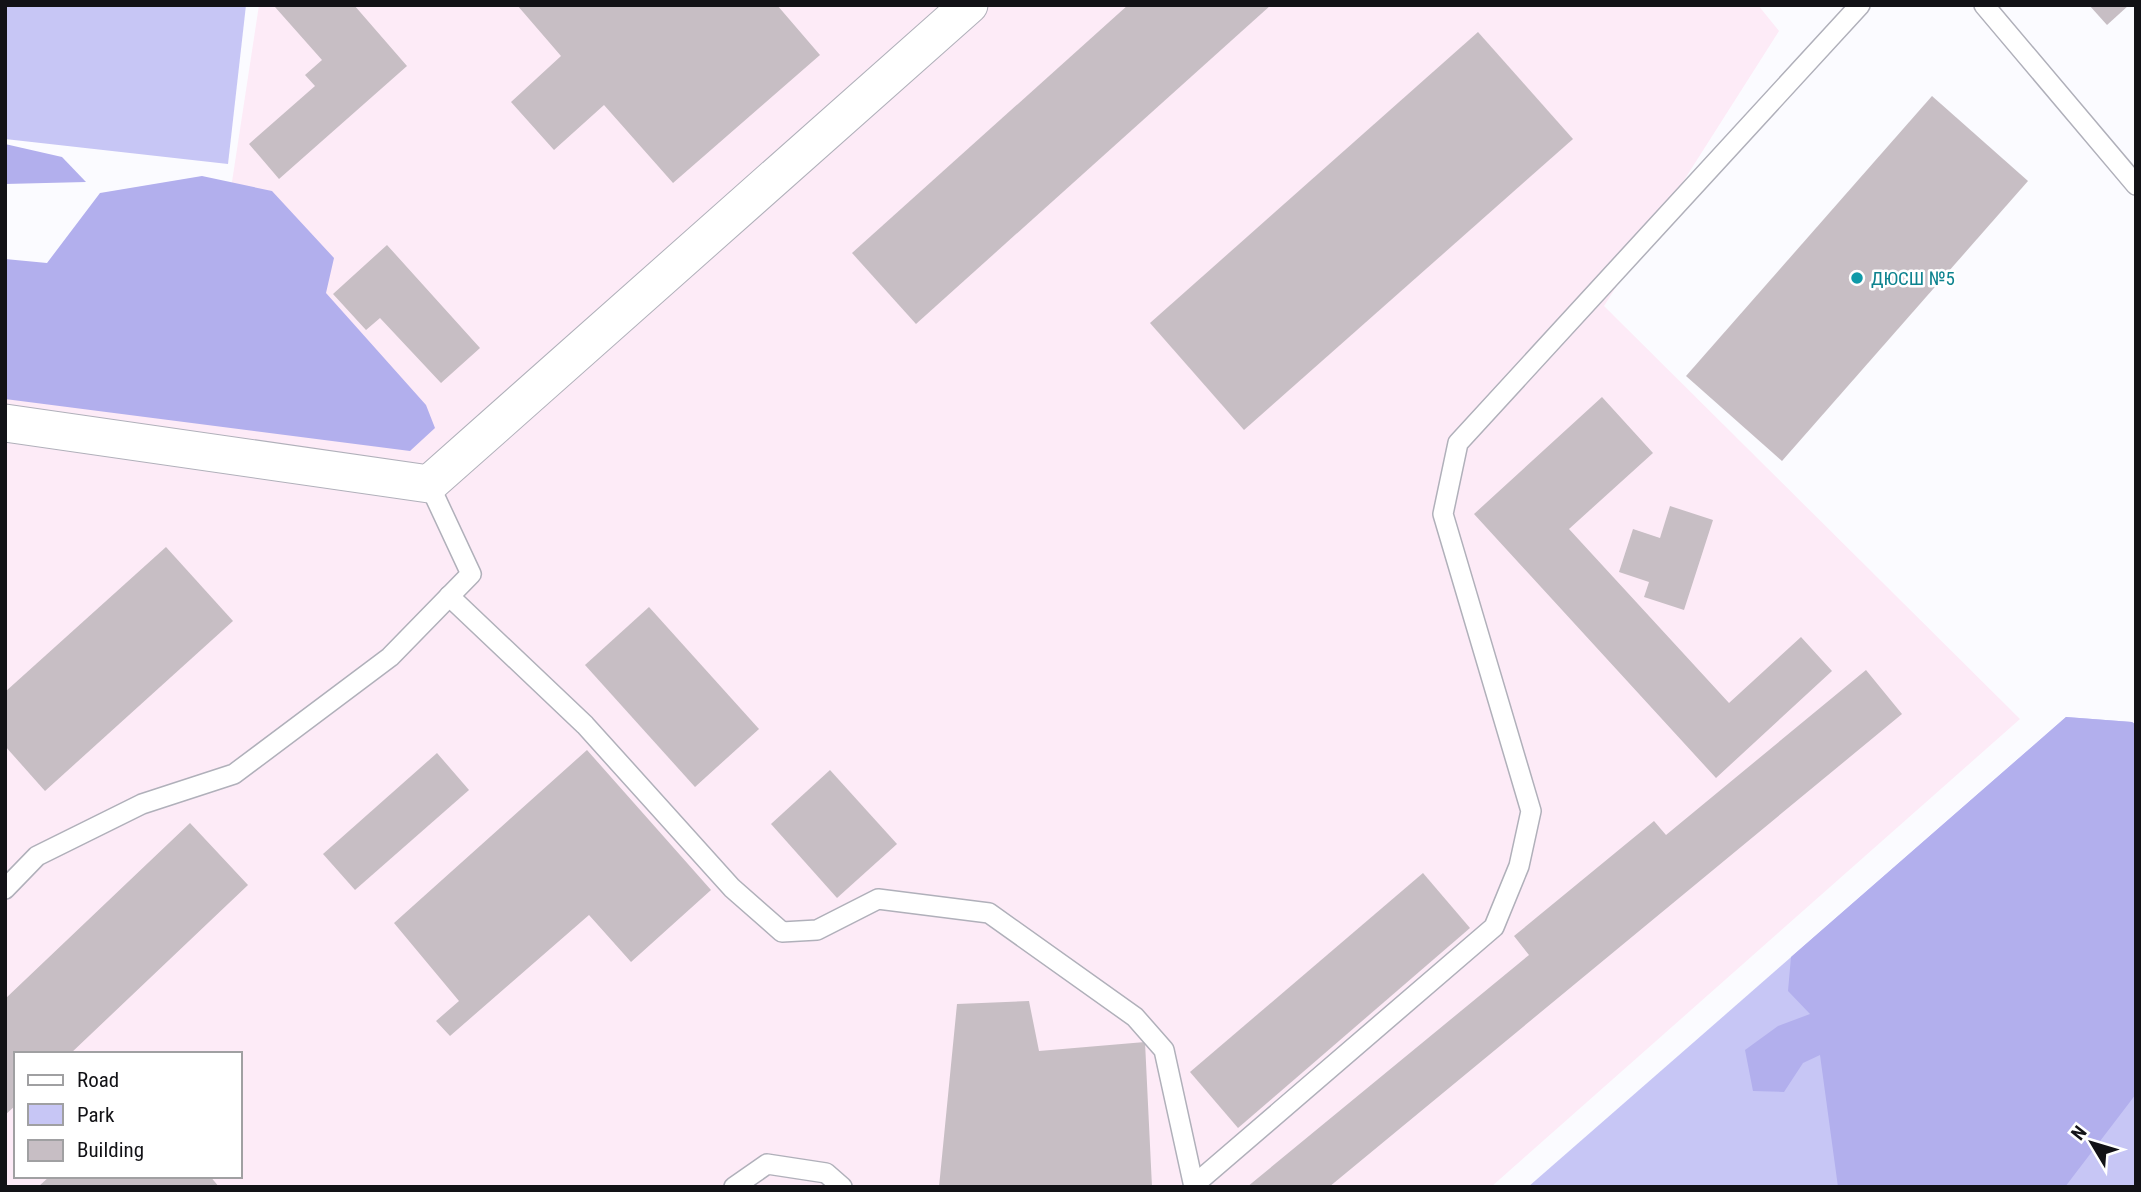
<svg xmlns="http://www.w3.org/2000/svg" width="2141" height="1192" viewBox="0 0 2141 1192" font-family="'Roboto Condensed',sans-serif">
<style>
.industrial{fill:#fdebf7;fill-rule:evenodd}
.green{fill:#c7c6f5}
.forest{fill:#b2afed}
.building{fill:#c7bec4}
.lines{fill:none;stroke-linecap:round;stroke-linejoin:round}
.service-casing{stroke:#b0b0ba;stroke-width:22}
.minor-casing{stroke:#b0b0ba;stroke-width:39}
.service{stroke:#fff;stroke-width:19}
.minor{stroke:#fff;stroke-width:37}
.culture-dot{fill:#0f9aa8;stroke:#fff;stroke-width:2.5}
.labels{text-anchor:middle;stroke-width:5;stroke-linejoin:round;paint-order:stroke}
.culture-label{font-size:19px;fill:#0d838f;stroke:#fff;text-anchor:start}
</style>
<rect width="100%" height="100%" fill="#fbfbff"/>
<path class="industrial" d="M259 5H1758L1779 31 1604 306 2020 719 1491 1187H5V323L228 208ZM16 1054H240V1176H16Z"/>
<g class="green">
<polygon points="5,5 246,5 228,164 5,139"/>
<polygon points="2066,717 2132,722 2136,725 2136,1187 1528,1187"/>
</g>
<g class="forest">
<polygon points="5,144 62,157 86,182 5,184"/>
<polygon points="202,176 272,191 334,258 326,293 426,405 435,428 410,451 5,399 5,259 47,263 100,193"/>
<polygon points="2066,717 2132,722 2136,725 2136,1094 2065,1187 1838,1187 1820,1055 1803,1063 1784,1092 1753,1091 1745,1050 1778,1026 1810,1014 1788,991 1791,957"/>
</g>
<g class="building">
<polygon points="277,5 354,5 407,66 279,179 249,144 315,86 305,75 322,60 275,7"/>
<polygon points="517,5 777,5 820,55 673,183 604,105 554,150 511,102 561,56"/>
<polygon points="1128,5 1271,5 916,324 852,253"/>
<polygon points="2089,5 2129,5 2107,25"/>
<polygon points="1478,32 1573,139 1244,430 1150,323"/>
<polygon points="1932,96 2028,181 1782,461 1686,376"/>
<polygon points="387,245 480,348 441,383 380,318 366,330 333,294"/>
<polygon points="1602,397 1653,453 1569,529 1729,703 1801,637 1832,671 1716,778 1474,514"/>
<polygon points="1670,506 1713,520 1684,610 1644,597 1649,582 1619,572 1633,529 1660,538"/>
<polygon points="166,547 233,621 45,791 5,746 5,692"/>
<polygon points="649,607 759,729 695,787 585,665"/>
<polygon points="1866,670 1902,714 1329,1187 1247,1187 1529,955 1514,936 1654,821 1666,835"/>
<polygon points="587,750 711,890 631,962 589,915 450,1036 436,1021 459,1001 394,923"/>
<polygon points="437,753 469,790 355,890 323,854"/>
<polygon points="830,770 897,844 837,898 771,824"/>
<polygon points="190,823 248,885 70,1054 16,1054 16,1105 5,1115 5,999"/>
<polygon points="1423,873 1470,928 1238,1128 1190,1072"/>
<polygon points="1029,1001 1039,1051 1145,1042 1152,1187 939,1187 957,1004"/>
<polygon points="50,1176 210,1176 219,1187 38,1187"/>
</g>
<g class="lines">
<g class="service-casing">
<g id="service">
<polyline points="1984,5 2136,185"/>
<polyline points="449,596 585,725 732,888 782,932 817,930 878,899 989,913 1135,1017 1164,1050 1194,1187"/>
<polyline points="5,889 37,856 142,804 234,774 390,657 471,574 429,484"/>
<polyline points="1194,1185 1494,927 1519,866 1531,811 1443,514 1458,443 1860,5"/>
<polyline points="734,1187 767,1164 826,1173 842,1187"/>
</g>
</g>
<g class="minor-casing">
<polyline id="minor" points="5,423 429,484 969,5"/>
</g>
<use href="#service" class="service"/>
<use href="#minor" class="minor"/>
</g>
<circle class="culture-dot" cx="1857" cy="278" r="7"/>
<g class="labels">
<g class="culture-label">
<text x="1871" y="285">ДЮСШ №5</text>
</g>
</g>
<rect width="2141" height="1192" fill="none" stroke="#121216" stroke-width="14"/>
<rect x="14" y="1052" width="228" height="126" fill="#ffffff" stroke="#a0a0a2" stroke-width="2"/>
<rect x="28" y="1075" width="35" height="10" fill="#ffffff" stroke="#a0a0a2" stroke-width="2"/>
<text x="77" y="1087" font-size="21" fill="#121216">Road</text>
<rect x="28" y="1104" width="35" height="21" fill="#c7c6f5" stroke="#a0a0a2" stroke-width="2"/>
<text x="77" y="1122" font-size="21" fill="#121216">Park</text>
<rect x="28" y="1140" width="35" height="21" fill="#c7bec4" stroke="#a0a0a2" stroke-width="2"/>
<text x="77" y="1157" font-size="21" fill="#121216">Building</text>
<g transform="translate(2092 1143) rotate(308)" stroke="#ffffff" stroke-width="5" paint-order="stroke">
<path d="M0-5L12 26L0 18L-12 26Z" fill="#121216"/>
<text y="-10" font-size="19" font-weight="bold" text-anchor="middle" fill="#121216">N</text>
</g>
</svg>
